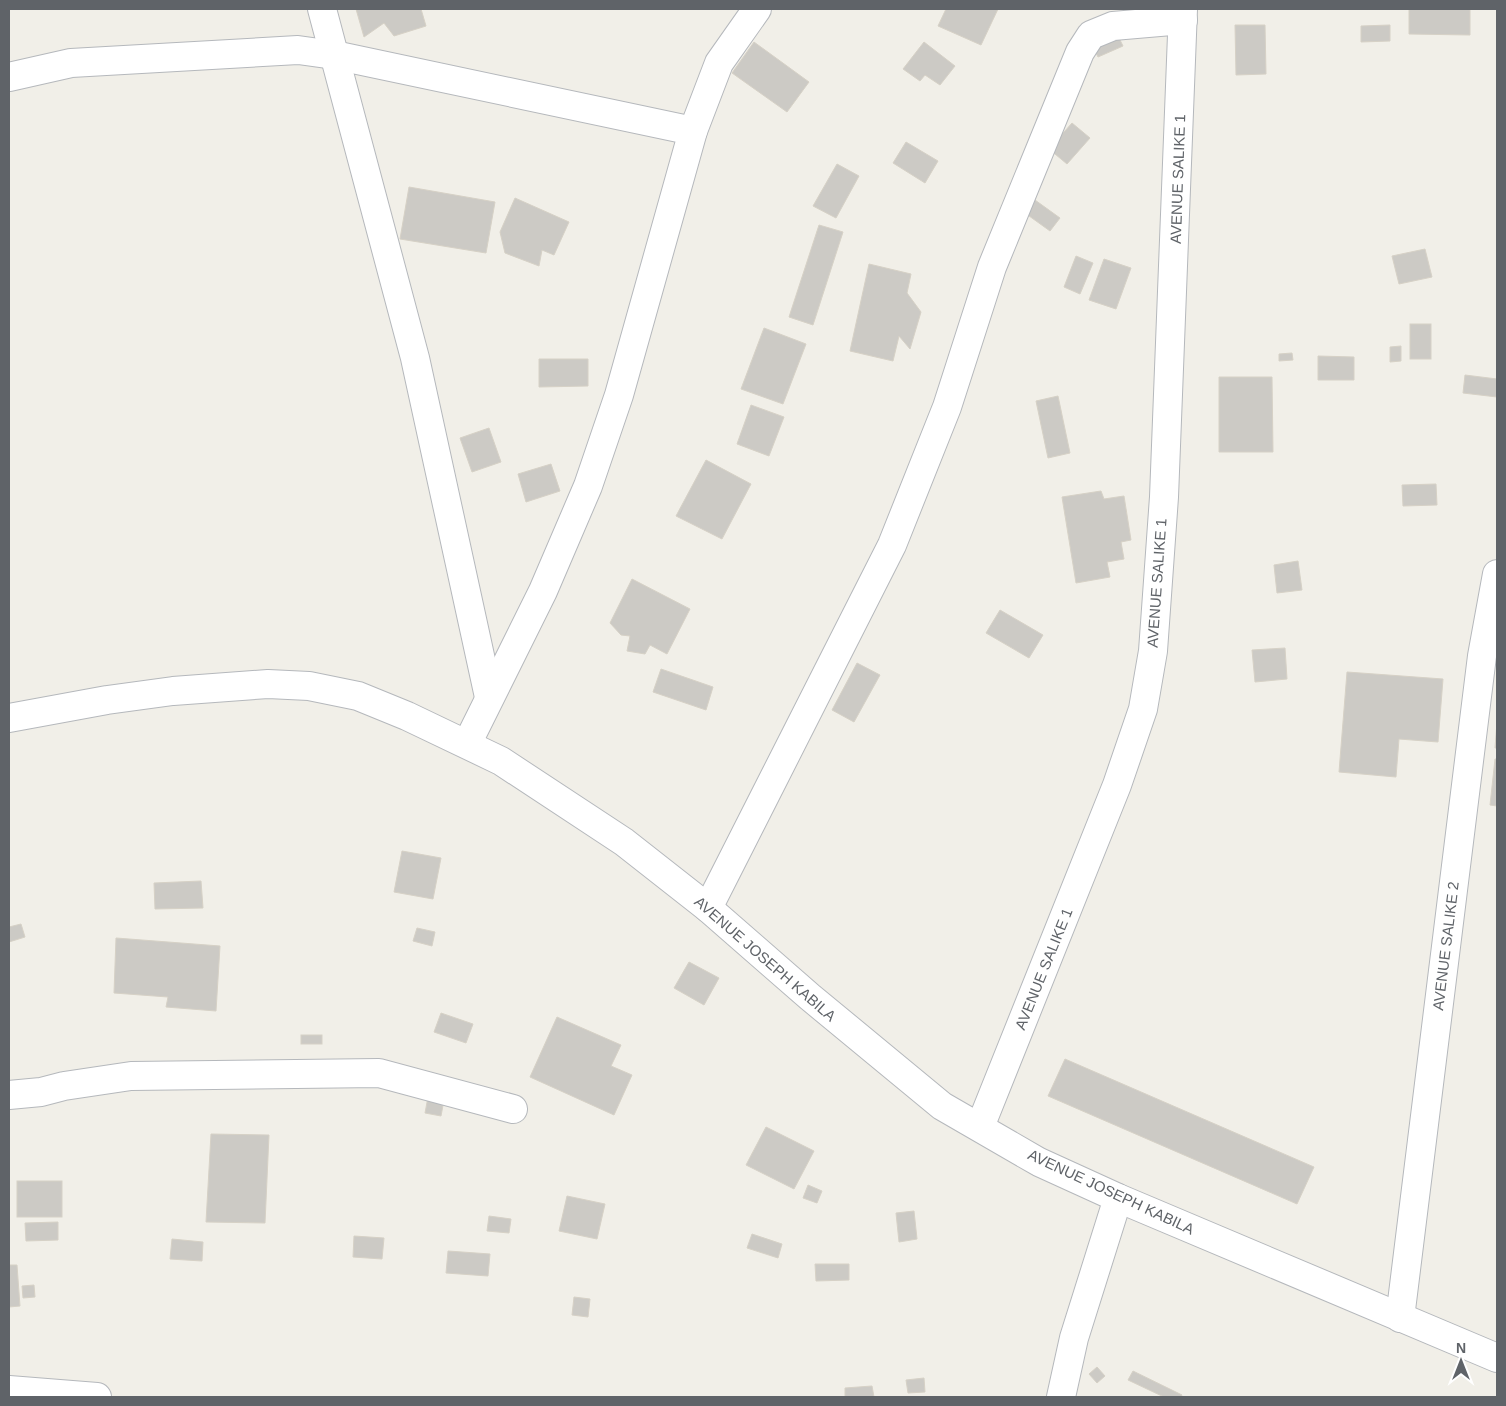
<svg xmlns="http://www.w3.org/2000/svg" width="1506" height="1406" viewBox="0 0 1506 1406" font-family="Arial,sans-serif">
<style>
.building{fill:#cccac5;stroke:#d6d1c6}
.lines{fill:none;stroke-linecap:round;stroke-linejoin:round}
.minor-casing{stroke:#b5b8bc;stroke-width:30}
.minor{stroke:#fff;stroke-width:28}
.labels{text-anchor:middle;stroke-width:5;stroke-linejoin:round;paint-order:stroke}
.street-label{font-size:15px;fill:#5f6368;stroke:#fff}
</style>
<rect width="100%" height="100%" fill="#f1efe8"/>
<g class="building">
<polygon points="356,9 421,9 426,26 394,36 384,23 364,37"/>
<polygon points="946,9 998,9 981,45 938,26"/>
<polygon points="1409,9 1470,9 1470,35 1409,34"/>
<polygon points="1235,25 1265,25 1266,74 1236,75"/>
<polygon points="1390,25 1390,41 1361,42 1361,26"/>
<polygon points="1114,28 1123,46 1098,57 1089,39"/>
<polygon points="754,42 809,82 787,112 732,73"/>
<polygon points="924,42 955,66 940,85 925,75 920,81 903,69"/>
<polygon points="1072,123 1090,138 1067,164 1049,149"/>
<polygon points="906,142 938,161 925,183 893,163"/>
<polygon points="837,164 859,176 836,218 813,206"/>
<polygon points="409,187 495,202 486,253 400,239"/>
<polygon points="515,198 569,222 554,255 542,250 539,266 505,253 500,232"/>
<polygon points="1035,200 1060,218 1050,231 1025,213"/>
<polygon points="819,225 843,232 813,325 789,317"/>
<polygon points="1425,249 1432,277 1399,284 1392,256"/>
<polygon points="1076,256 1093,263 1080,294 1064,287"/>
<polygon points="1104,259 1131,268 1116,309 1089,300"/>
<polygon points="869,264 911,274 907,293 921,312 910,349 899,336 893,361 850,351"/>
<rect x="1410" y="324" width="21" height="35"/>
<polygon points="764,328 806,344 783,404 741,389"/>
<polygon points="1401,346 1401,361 1390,362 1390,347"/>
<polygon points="1292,353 1293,360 1279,361 1279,354"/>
<polygon points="1318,356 1354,357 1354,380 1318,380"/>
<polygon points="539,359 588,359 588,386 539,387"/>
<polygon points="1465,375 1497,379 1497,397 1463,393"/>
<polygon points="1219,377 1272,377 1273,452 1219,452"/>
<polygon points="1058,396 1070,453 1048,458 1036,401"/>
<polygon points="751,405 784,417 769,456 737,444"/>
<polygon points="489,428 501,462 472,472 460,438"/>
<polygon points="706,460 751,484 722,539 676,516"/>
<polygon points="551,464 560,491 526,502 518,474"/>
<polygon points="1436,484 1437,505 1403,506 1402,485"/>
<polygon points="1101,491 1104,499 1124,496 1131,540 1121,542 1124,559 1107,562 1110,577 1076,583 1062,497"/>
<polygon points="1298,561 1302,590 1277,593 1274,565"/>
<polygon points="632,579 690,609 667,654 650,645 645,654 627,651 630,636 621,635 610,623"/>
<polygon points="1000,610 1043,635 1029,658 986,633"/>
<polygon points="1285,648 1287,679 1255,682 1252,650"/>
<polygon points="857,663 880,675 854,722 832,710"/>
<polygon points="661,669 713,687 706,710 653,692"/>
<polygon points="1347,672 1443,679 1438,742 1399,739 1396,777 1339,772"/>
<polygon points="1497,722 1497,748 1495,748"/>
<polygon points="1495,759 1497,759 1497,806 1490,805"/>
<polygon points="402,851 441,858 433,899 394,892"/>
<polygon points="201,881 203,908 155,909 154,883"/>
<polygon points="21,924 25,937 9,942 9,927"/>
<polygon points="417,928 435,932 432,946 413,941"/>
<polygon points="116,938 220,946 216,1011 166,1007 168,997 114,993"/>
<polygon points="689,962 719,978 704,1005 674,988"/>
<polygon points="441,1013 473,1024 466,1043 434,1032"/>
<polygon points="557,1017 621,1045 611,1066 632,1075 614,1115 530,1077"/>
<rect x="301" y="1035" width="21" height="9"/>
<polygon points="1065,1059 1314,1167 1297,1204 1048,1096"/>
<polygon points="428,1097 444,1100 441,1116 425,1113"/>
<polygon points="766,1127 814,1151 794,1189 746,1165"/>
<polygon points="211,1134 269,1135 265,1223 206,1222"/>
<rect x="17" y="1181" width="45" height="36"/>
<polygon points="808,1185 822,1191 817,1203 803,1198"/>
<polygon points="567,1196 605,1204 597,1239 559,1231"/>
<polygon points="914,1211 917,1239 899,1242 896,1213"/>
<polygon points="489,1216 511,1219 509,1233 487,1231"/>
<polygon points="58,1222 58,1240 26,1241 25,1223"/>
<polygon points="752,1234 782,1244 778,1258 747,1248"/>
<polygon points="354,1236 384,1238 382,1259 353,1257"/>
<polygon points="172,1239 203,1242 202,1261 170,1259"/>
<polygon points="448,1251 490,1254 488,1276 446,1273"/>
<polygon points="815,1264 849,1264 849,1280 816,1281"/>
<polygon points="9,1265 17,1265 20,1306 9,1307"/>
<polygon points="34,1285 35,1297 23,1298 22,1286"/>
<polygon points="574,1297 590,1299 588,1317 572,1315"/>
<polygon points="1097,1367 1105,1376 1097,1383 1089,1374"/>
<polygon points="1133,1371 1182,1395 1181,1397 1164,1397 1128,1380"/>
<polygon points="924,1378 925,1392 908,1393 906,1380"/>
<polygon points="872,1386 874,1397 845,1397 845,1388"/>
</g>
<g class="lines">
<g class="minor-casing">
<g id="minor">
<polyline points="322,9 415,358 489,697"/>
<polyline points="9,77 71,63 298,50 334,55 693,131"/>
<polyline points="9,718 107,700 173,691 268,684 309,686 358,696 407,716 501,761 624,842 708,908 810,997 942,1106 1039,1162 1118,1198 1497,1358"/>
<polyline points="467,744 543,591 588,486 619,395 693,131 719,63 757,9"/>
<polyline points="708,908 892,545 947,407 992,267 1080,52 1091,35 1113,26 1183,20"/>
<polyline points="9,1095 41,1092 64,1086 131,1076 379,1073 513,1109"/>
<polyline points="980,1127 1117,785 1143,709 1153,651 1164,497 1183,9"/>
<polyline points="1400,1318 1482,656 1497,574"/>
<polyline points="9,1390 97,1397"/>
<polyline points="1061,1397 1074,1338 1118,1198"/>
</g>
</g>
<use href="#minor" class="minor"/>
</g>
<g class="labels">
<g class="street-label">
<text transform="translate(1178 179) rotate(-88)" y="5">AVENUE SALIKE 1</text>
<text transform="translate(1157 583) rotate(-86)" y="5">AVENUE SALIKE 1</text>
<text transform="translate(1446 946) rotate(-83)" y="5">AVENUE SALIKE 2</text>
<text transform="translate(765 959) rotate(41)" y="5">AVENUE JOSEPH KABILA</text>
<text transform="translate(1044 969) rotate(-68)" y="5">AVENUE SALIKE 1</text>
<text transform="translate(1111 1192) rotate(25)" y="5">AVENUE JOSEPH KABILA</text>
</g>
</g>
<rect width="1506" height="1406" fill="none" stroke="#5f6368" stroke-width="20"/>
<g transform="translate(1461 1361)" stroke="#ffffff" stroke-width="4" paint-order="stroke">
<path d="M0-4L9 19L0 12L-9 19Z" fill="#5f6368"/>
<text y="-8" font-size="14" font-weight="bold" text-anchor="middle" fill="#5f6368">N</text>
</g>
</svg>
